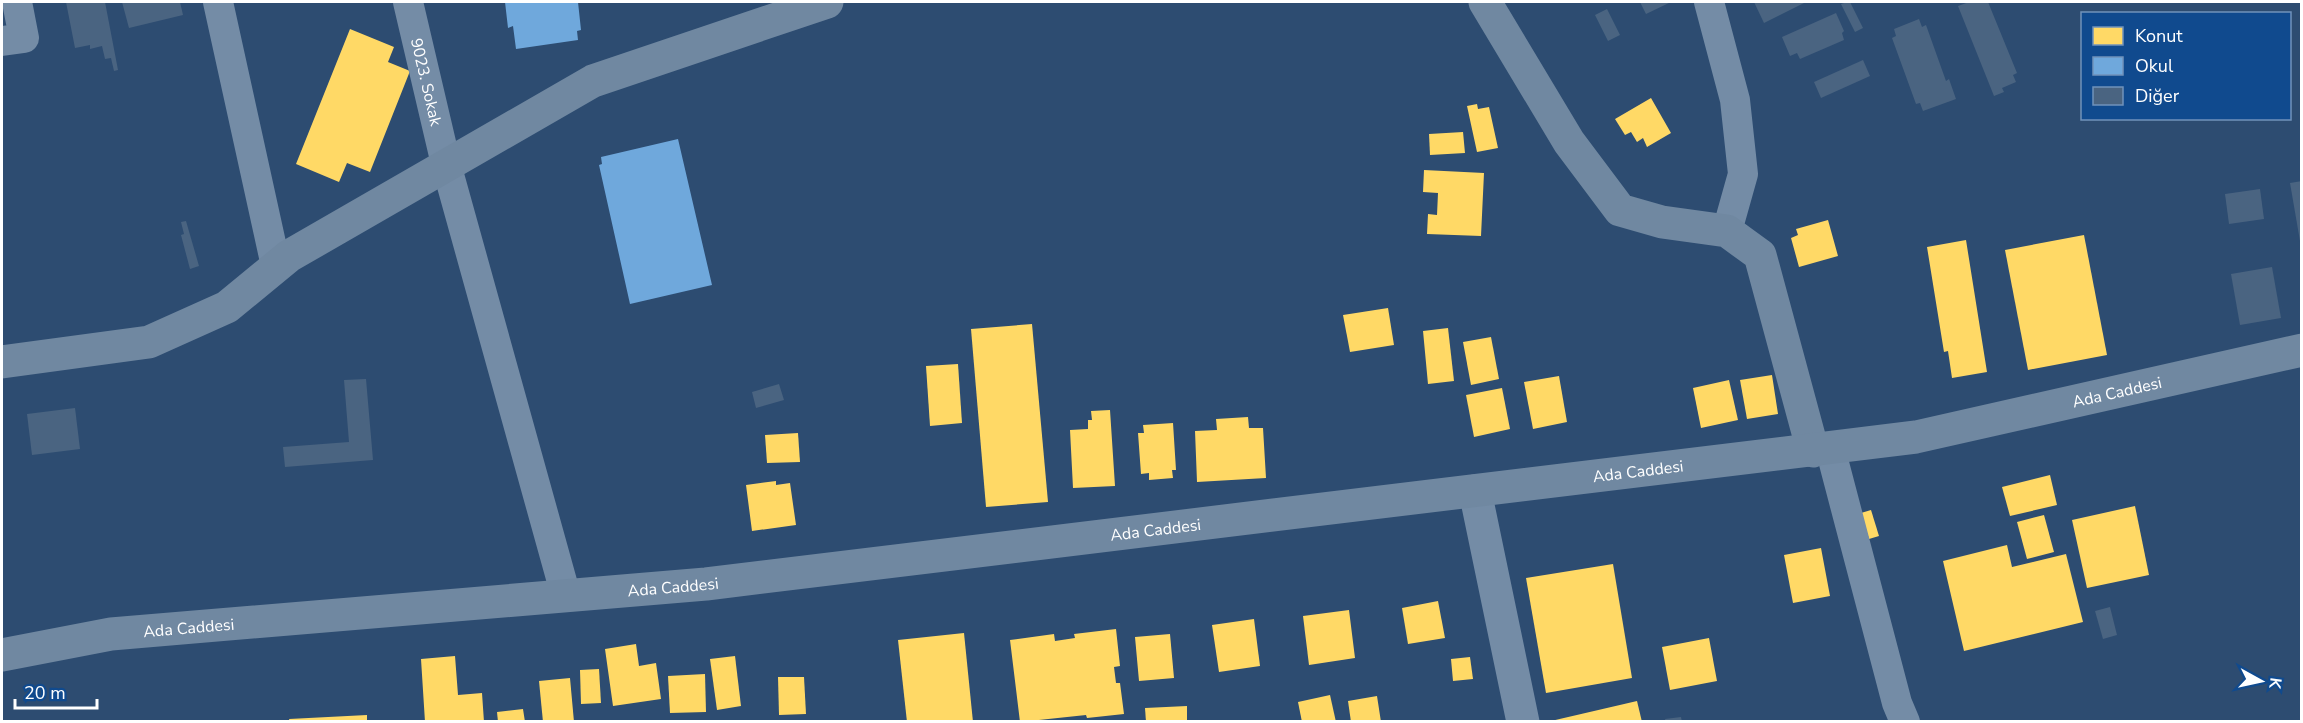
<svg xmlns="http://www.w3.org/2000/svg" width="2303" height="723" viewBox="0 0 2303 723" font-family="'Nunito Sans',sans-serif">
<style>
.homes{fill:#ffd966}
.schools{fill:#6fa8dc}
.building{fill:#4a6481}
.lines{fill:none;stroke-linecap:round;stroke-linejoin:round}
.minor{stroke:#748ca6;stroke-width:30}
.tertiary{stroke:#748ca6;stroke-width:33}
.secondary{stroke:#7088a1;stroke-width:33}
.labels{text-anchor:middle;stroke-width:6;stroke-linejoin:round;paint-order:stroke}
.street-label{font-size:16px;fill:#fff;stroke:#104a8e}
</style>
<rect width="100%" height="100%" fill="#2d4c71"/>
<g class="homes">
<polygon points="350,29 394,47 388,62 410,71 370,172 347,163 339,182 296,164"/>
<polygon points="1651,98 1671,133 1647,147 1643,138 1637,142 1631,132 1625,135 1615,119"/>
<polygon points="1477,104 1478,109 1489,107 1498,148 1477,152 1467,106"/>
<polygon points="1463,132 1465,153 1430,155 1429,134"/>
<polygon points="1424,170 1484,173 1481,236 1427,234 1428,214 1437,215 1438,193 1423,192"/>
<polygon points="1828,220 1838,256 1799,267 1791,238 1798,235 1796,229"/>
<polygon points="2084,235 2107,355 2028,370 2005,250"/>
<polygon points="1966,240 1987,372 1952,378 1948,351 1944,352 1927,247"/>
<polygon points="1388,308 1394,345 1350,352 1343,315"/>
<polygon points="1032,324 1048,502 986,507 971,329"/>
<polygon points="1448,328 1454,381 1428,384 1423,331"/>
<polygon points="1491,337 1499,379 1471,385 1463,342"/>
<polygon points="958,364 962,423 930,426 926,366"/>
<polygon points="1772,375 1778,414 1747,419 1740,380"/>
<polygon points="1559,376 1567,422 1533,429 1524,382"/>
<polygon points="1729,380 1738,420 1701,428 1693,388"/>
<polygon points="1502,388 1510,429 1474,437 1466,395"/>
<polygon points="1110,410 1115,486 1073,488 1070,430 1088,429 1088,420 1092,420 1091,411"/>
<polygon points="1248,417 1249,428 1263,428 1266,478 1197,482 1195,431 1217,430 1216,419"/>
<polygon points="1173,423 1176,470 1172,470 1173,478 1149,480 1149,473 1141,474 1138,433 1144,433 1143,425"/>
<polygon points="798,433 800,462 767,463 765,435"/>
<polygon points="2050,475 2057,505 2010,516 2002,487"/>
<polygon points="776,481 776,485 790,483 796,525 752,531 746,485"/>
<polygon points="2135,506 2149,575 2087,588 2072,520"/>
<polygon points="1871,510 1879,536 1869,539 1861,513"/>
<polygon points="2044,515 2054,552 2027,559 2017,522"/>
<polygon points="2007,545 2012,567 2066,554 2083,622 1964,651 1943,561"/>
<polygon points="1821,548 1830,596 1793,603 1784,555"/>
<polygon points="1613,564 1632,678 1546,693 1526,578"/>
<polygon points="1438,601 1445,638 1408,644 1402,608"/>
<polygon points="1349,610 1355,658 1309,665 1303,616"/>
<polygon points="1254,619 1260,666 1219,672 1212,625"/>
<polygon points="1116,629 1120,666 1114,667 1116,683 1120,683 1124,714 1087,718 1086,715 1020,722 1010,640 1054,634 1055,641 1075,638 1074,634"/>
<polygon points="964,633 973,722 907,722 898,640"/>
<polygon points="1170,634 1174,678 1139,681 1135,637"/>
<polygon points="1709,638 1717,681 1670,690 1662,647"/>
<polygon points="636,644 639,666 656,663 661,699 613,706 605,649"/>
<polygon points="455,656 458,695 482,693 484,722 425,722 421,659"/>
<polygon points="735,656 741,706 717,710 710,659"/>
<polygon points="1470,657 1473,679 1453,681 1451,659"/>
<polygon points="599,669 601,703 581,704 580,670"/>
<polygon points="705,674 706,712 670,713 668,676"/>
<polygon points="778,677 804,677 806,714 779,715"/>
<polygon points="570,678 574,722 543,722 539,681"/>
<polygon points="1330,695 1336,722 1302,722 1298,702"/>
<polygon points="1377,696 1381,722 1351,722 1348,701"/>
<polygon points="1637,701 1642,722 1551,722 1551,721"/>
<polygon points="1187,706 1187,722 1146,722 1145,708"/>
<polygon points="523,709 525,722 498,722 497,712"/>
<polygon points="367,715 367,722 290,722 289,719"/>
</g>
<g class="schools">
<polygon points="505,2 578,2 581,30 577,31 578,40 516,49 513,26 508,28"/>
<polygon points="678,139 712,285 630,304 599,165 602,164 601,157"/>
</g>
<g class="building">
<polygon points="66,2 105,2 118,70 114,71 111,58 105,59 102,46 90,49 90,45 75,48"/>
<polygon points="122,2 180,2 183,15 129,28"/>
<polygon points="1640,2 1671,2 1646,14"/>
<polygon points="1754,2 1806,2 1764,23"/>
<polygon points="1847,2 1850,2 1863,28 1855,32 1841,4"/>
<polygon points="1969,2 1988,2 2017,73 2013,75 2016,82 2002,88 2004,92 1994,96 1958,6"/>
<polygon points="1607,9 1620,35 1608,41 1595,15"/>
<polygon points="1836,13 1844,31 1842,33 1844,40 1800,59 1797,53 1790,56 1782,37"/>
<polygon points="1919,19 1922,27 1926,25 1946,81 1949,79 1956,99 1923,111 1920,103 1916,104 1892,38 1896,36 1894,29"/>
<polygon points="1863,60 1870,76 1821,98 1814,82"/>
<polygon points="2302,181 2302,240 2300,241 2290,183"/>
<polygon points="2260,189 2264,219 2229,224 2225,194"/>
<polygon points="186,221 199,266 190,269 181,235 184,234 181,222"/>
<polygon points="2272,267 2281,318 2240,325 2231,274"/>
<polygon points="366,379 373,460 285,467 283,447 349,442 344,380"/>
<polygon points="779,384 784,400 756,408 752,392"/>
<polygon points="75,408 80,449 32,455 27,414"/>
<polygon points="2110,607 2117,635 2103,639 2095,611"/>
<polygon points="1681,717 1682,722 1666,722 1665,719"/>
</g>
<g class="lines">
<g class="minor">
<polyline points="218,2 276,266"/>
<path id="s1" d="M408 2 446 164 566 596"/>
<polyline points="1709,2 1735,100 1743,174 1727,231"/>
<polyline points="2,41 24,38 17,2"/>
<polyline points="1830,448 1897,703 1905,722"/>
</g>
<polyline class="tertiary" points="1475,491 1523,722"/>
<g class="secondary">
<polyline points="1485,2 1569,142 1620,210 1662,222 1727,231 1760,255 1813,451"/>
<polyline points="2,362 149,342 227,307 289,256 593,81 827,2"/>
<path id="s2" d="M2 655 111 634 706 584 1916 437 2302 350"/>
</g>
</g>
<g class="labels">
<g class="street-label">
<text dy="6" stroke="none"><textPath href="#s1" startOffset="82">9023. Sokak</textPath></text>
<text dy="6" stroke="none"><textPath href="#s2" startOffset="2133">Ada Caddesi</textPath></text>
<text dy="6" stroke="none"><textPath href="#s2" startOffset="1647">Ada Caddesi</textPath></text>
<text dy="6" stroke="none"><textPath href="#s2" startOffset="1161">Ada Caddesi</textPath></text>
<text dy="6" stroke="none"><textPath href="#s2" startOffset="675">Ada Caddesi</textPath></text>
<text dy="6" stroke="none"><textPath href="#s2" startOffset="189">Ada Caddesi</textPath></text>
</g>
</g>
<rect width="2303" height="723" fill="none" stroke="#ffffff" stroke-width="6"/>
<rect x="2081" y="12" width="210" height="108" fill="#104a8e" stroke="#7092bb" stroke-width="1.5"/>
<rect x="2093" y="27" width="30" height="18" fill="#ffd966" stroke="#7092bb" stroke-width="1.5"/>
<text x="2135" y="42" font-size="18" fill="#ffffff">Konut</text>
<rect x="2093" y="57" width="30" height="18" fill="#6fa8dc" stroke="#7092bb" stroke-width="1.5"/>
<text x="2135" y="72" font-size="18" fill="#ffffff">Okul</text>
<rect x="2093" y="87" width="30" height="18" fill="#4a6481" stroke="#7092bb" stroke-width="1.5"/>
<text x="2135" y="102" font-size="18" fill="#ffffff">Diğer</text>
<g transform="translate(2261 681) rotate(98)" stroke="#104a8e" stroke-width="4.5" paint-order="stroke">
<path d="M0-4.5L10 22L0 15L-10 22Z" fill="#ffffff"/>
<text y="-9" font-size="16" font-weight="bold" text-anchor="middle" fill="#ffffff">K</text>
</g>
<path d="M15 699v9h82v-9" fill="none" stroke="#ffffff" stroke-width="3"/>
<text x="24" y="699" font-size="18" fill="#ffffff" stroke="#104a8e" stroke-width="4.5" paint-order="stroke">20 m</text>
</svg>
